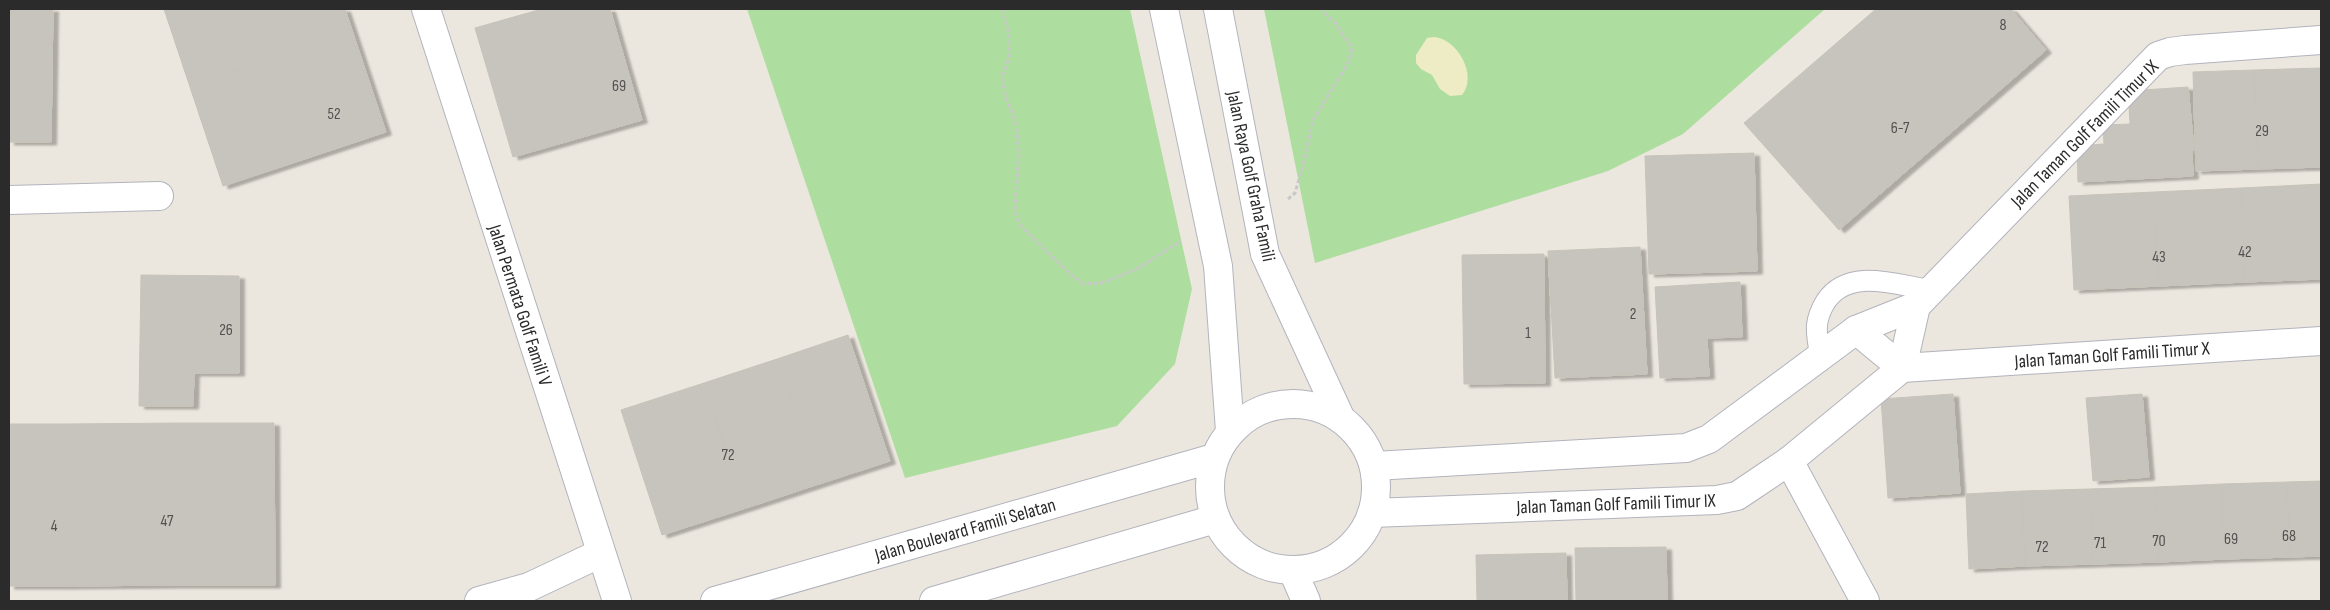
<svg xmlns="http://www.w3.org/2000/svg" width="2330" height="610" viewBox="0 0 2330 610" font-family="'Sofia Sans Condensed',sans-serif">
<style>
.green{fill:#adde9f}
.sand{fill:#eeecc4}
.building{fill:#c7c4be;stroke:#c7c3b8;filter:url(#shadow)}
.lines{fill:none;stroke-linecap:round;stroke-linejoin:round}
.service-casing{stroke:#b2b3bd;stroke-width:22}
.minor-casing{stroke:#b2b3bd;stroke-width:30}
.path{stroke:#c8c8c8;stroke-width:3;stroke-dasharray:4 2.5;stroke-linecap:butt}
.service{stroke:#fff;stroke-width:20}
.minor{stroke:#fff;stroke-width:28}
.labels{text-anchor:middle;stroke-width:5;stroke-linejoin:round;paint-order:stroke}
.number-label{font-size:16px;fill:#525150}
.street-label{font-size:19px;fill:#2b2b2b;stroke:#fff}
</style>
<defs>
<filter id="shadow"><feDropShadow dx="5.5" dy="3" stdDeviation="1" flood-color="#0004"/></filter>
</defs>
<rect width="100%" height="100%" fill="#ece7de"/>
<g class="green">
<polygon points="747,9 1130,9 1192,289 1175,364 1117,426 905,478"/>
<polygon points="1264,9 1825,9 1683,134 1608,171 1315,263"/>
</g>
<path class="sand" d="M1434 37C1458 39 1478 76 1462 95L1450 96 1440 89 1432 75 1421 69 1416 63V55L1427 38Z"/>
<g class="building">
<polygon points="9,9 53,9 51,142 9,142"/>
<polygon points="164,9 345,9 353,33 190,87"/>
<polygon points="542,9 610,9 642,120 513,157 475,28"/>
<polygon points="1876,9 1886,9 1976,111 1904,173 1810,66"/>
<polygon points="1886,9 2011,9 2046,50 1976,111"/>
<polygon points="353,33 386,132 223,186 190,87"/>
<polygon points="1810,66 1904,173 1839,230 1744,123"/>
<polygon points="2321,68 2321,167 2258,169 2254,70"/>
<polygon points="2254,70 2258,169 2196,171 2193,72"/>
<polygon points="2188,87 2194,150 2192,150 2193,176 2078,182 2077,146 2104,144 2103,125 2130,124 2128,91"/>
<polygon points="1754,153 1757,271 1649,274 1645,156"/>
<polygon points="2321,184 2321,279 2245,282 2241,188"/>
<polygon points="2241,188 2245,282 2159,286 2154,192"/>
<polygon points="2154,192 2159,286 2074,290 2069,196"/>
<polygon points="1640,247 1647,374 1555,378 1548,251"/>
<polygon points="1544,254 1545,383 1464,384 1462,255"/>
<polygon points="141,275 239,276 239,373 194,373 193,406 139,406"/>
<polygon points="1740,282 1742,337 1707,338 1709,376 1660,378 1655,287"/>
<polygon points="848,335 890,461 819,484 777,359"/>
<polygon points="777,359 819,484 746,508 704,383"/>
<polygon points="704,383 746,508 662,535 621,410"/>
<polygon points="1953,394 1960,493 1888,498 1881,399"/>
<polygon points="2142,394 2149,477 2093,481 2086,398"/>
<polygon points="178,423 178,585 67,586 67,424"/>
<polygon points="178,423 274,423 275,585 178,585"/>
<rect x="9" y="424" width="58" height="162"/>
<polygon points="2321,481 2321,556 2290,557 2287,482"/>
<polygon points="2287,482 2290,557 2225,559 2222,484"/>
<polygon points="2222,484 2225,559 2159,562 2156,487"/>
<polygon points="2156,487 2159,562 2093,564 2090,489"/>
<polygon points="2090,489 2093,564 2025,566 2022,491"/>
<polygon points="2022,491 2025,566 1969,569 1966,494"/>
<polygon points="1666,547 1667,601 1576,601 1575,548"/>
<polygon points="1566,553 1567,601 1477,601 1476,555"/>
</g>
<g class="lines">
<g class="service-casing">
<path id="service" d="M1820 356C1819 346 1816 335 1817 325 1818 316 1821 309 1826 301 1849 267 1896 285 1930 290"/>
</g>
<g class="minor-casing">
<g id="minor">
<polyline points="426,9 617,601"/>
<polyline points="1164,9 1218,266 1230,431"/>
<polyline points="1218,9 1265,254 1341,419"/>
<polyline points="9,200 159,196"/>
<polyline points="1856,330 1902,368"/>
<polyline points="1902,368 2321,341"/>
<circle cx="1293" cy="487" r="83"/>
<polyline points="1789,461 1865,601"/>
<polyline points="1374,466 1686,448 1709,439 1856,330 1916,306"/>
<polyline points="1372,513 1717,500 1737,496 1789,461 1902,368 1916,306 2158,56 2170,52 2185,50 2321,40"/>
<polyline points="1293,571 1306,601"/>
<polyline points="479,601 529,587 601,553"/>
<polyline points="715,601 1214,458"/>
<polyline points="934,601 1215,519"/>
</g>
</g>
<g class="path">
<polyline points="1002,9 1008,28 1009,57 1002,77 1005,95 1016,122 1019,152 1015,209 1019,224 1070,274 1084,284 1102,283 1137,269 1181,241"/>
<polyline points="1288,199 1295,193 1303,166 1313,120 1348,63 1352,48 1336,24 1321,9"/>
</g>
<use href="#service" class="service"/>
<use href="#minor" class="minor"/>
</g>
<g class="labels">
<g class="number-label">
<text x="2003" y="30">8</text>
<text x="619" y="91">69</text>
<text x="334" y="119">52</text>
<text x="1900" y="133">6-7</text>
<text x="2262" y="136">29</text>
<text x="2245" y="257">42</text>
<text x="2159" y="262">43</text>
<text x="1633" y="319">2</text>
<text x="226" y="335">26</text>
<text x="1528" y="338">1</text>
<text x="728" y="460">72</text>
<text x="167" y="526">47</text>
<text x="54" y="531">4</text>
<text x="2289" y="541">68</text>
<text x="2231" y="544">69</text>
<text x="2159" y="546">70</text>
<text x="2100" y="548">71</text>
<text x="2042" y="552">72</text>
</g>
<g class="street-label">
<text transform="translate(2084 133) rotate(-45)" y="7">Jalan Taman Golf Famili Timur IX</text>
<text transform="translate(1252 176) rotate(78)" y="7">Jalan Raya Golf Graha Famili</text>
<text transform="translate(521 305) rotate(72)" y="7">Jalan Permata Golf Famili V</text>
<text transform="translate(2112 354) rotate(-4)" y="7">Jalan Taman Golf Famili Timur X</text>
<text transform="translate(1616 503) rotate(-2)" y="7">Jalan Taman Golf Famili Timur IX</text>
<text transform="translate(965 529) rotate(-16)" y="7">Jalan Boulevard Famili Selatan</text>
</g>
</g>
<rect width="2330" height="610" fill="none" stroke="#2b2b2b" stroke-width="20"/>
</svg>
